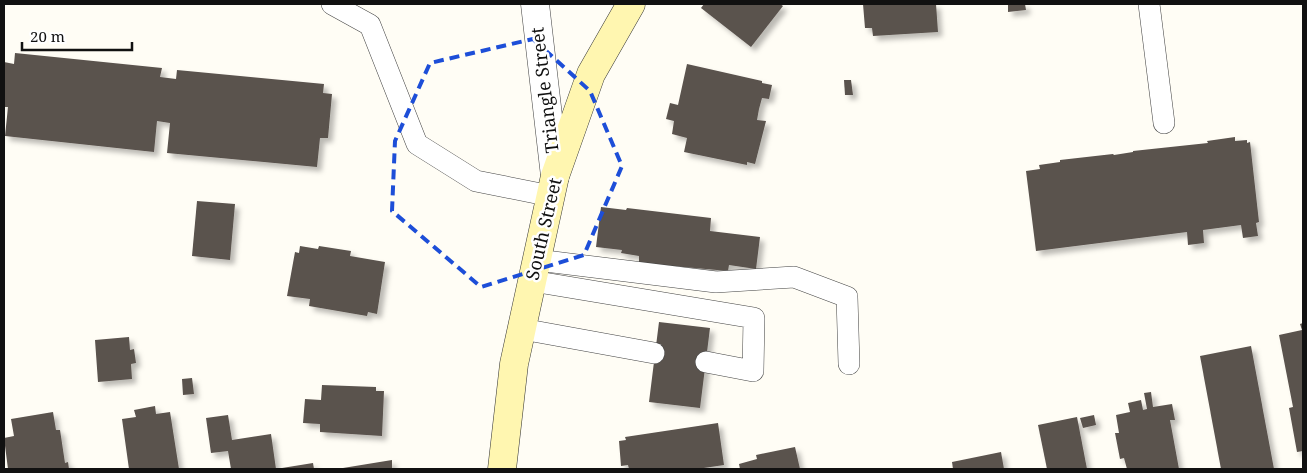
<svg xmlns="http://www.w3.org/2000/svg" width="1307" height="473" viewBox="0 0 1307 473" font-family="'Noto Serif',serif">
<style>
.building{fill:#5a524d;filter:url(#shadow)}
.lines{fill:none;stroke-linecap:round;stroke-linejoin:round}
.service-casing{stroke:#444;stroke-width:22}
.tertiary-casing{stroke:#444;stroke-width:29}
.secondary-casing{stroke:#333;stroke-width:29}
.service{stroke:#fff;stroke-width:21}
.tertiary{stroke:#fff;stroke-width:28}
.secondary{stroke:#fff6b0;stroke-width:28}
.marked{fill:none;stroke:#1d4ed8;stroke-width:4;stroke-dasharray:10 6;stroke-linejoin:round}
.labels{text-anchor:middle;stroke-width:5;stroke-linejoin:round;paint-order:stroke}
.street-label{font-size:18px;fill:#111;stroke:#fff}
</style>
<defs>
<filter id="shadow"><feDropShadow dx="4.5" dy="4.5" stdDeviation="2.5" flood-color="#0004"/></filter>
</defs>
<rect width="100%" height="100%" fill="#fffdf5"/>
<g class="building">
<polygon points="704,4 780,4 783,6 751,47 701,8"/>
<polygon points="863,4 936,4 938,32 873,36 872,28 865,28"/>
<polygon points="1008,4 1025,4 1026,10 1008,12"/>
<polygon points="15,53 162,68 160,77 176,79 177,70 324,84 323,93 332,94 328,138 320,138 317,167 167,153 170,123 157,121 154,152 5,136 8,107 4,107 4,62 14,64"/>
<polygon points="687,64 762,81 762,83 772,85 769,99 762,98 759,109 757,120 766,121 755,164 747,162 747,165 684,152 687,138 672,134 674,121 666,119 670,103 678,105"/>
<polygon points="844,80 851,80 853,95 845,95"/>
<polygon points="1235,137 1235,141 1247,140 1247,143 1250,142 1259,222 1256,223 1258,236 1243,238 1241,225 1203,230 1204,243 1188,245 1187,232 1036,251 1026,171 1040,169 1039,165 1060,162 1060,160 1113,154 1114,155 1133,152 1133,151 1208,143 1207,141"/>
<polygon points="197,201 235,204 230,260 192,256"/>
<polygon points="601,207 626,210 627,208 711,218 710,231 760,237 756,269 729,265 728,271 639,263 639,256 621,253 622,250 596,247"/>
<polygon points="300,246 318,249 319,246 351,251 350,256 385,262 377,314 368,312 367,316 309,306 310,299 287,296 295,252 299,253"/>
<polygon points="659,322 710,328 700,408 649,402"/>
<polygon points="1303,323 1303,451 1297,452 1289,408 1293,407 1279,335 1302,330 1300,324"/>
<polygon points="129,337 130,350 134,349 136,363 131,364 132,379 98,382 95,340"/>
<polygon points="1251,346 1274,469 1221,469 1200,356"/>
<polygon points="192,378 194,394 183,395 182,379"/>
<polygon points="322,385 376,387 376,391 384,391 382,436 320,432 320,424 303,423 305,399 321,400"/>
<polygon points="1151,392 1153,407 1172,404 1175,420 1170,420 1179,469 1127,469 1124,458 1120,459 1115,433 1119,433 1116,415 1130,412 1128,403 1141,400 1143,410 1147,409 1144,393"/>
<polygon points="155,406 156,414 170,412 179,469 129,469 122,419 136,417 134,410"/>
<polygon points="53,412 56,430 60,430 65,463 68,462 69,469 8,469 4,438 14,436 11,419"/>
<polygon points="228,415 232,440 271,434 276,469 231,469 228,451 211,453 206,418"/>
<polygon points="1094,415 1096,425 1083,428 1080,418"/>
<polygon points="1077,417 1087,469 1047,469 1038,425"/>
<polygon points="718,423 724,465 697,469 629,469 628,465 621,466 619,441 626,440 625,437"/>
<polygon points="795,447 800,469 740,469 739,464 757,459 756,455"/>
<polygon points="1001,452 1004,469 953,469 952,462"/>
<polygon points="392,460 392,469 343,469 343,468"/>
<polygon points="313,463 314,469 282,469 282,468"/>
</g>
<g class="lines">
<g class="service-casing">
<g id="service">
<polyline points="332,4 370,25 417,144 476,181 551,196"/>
<polyline points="1149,4 1164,123"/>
<polyline points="537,260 716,282 794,277 847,297 849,364"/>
<polyline points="532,281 754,318 753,371 706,362"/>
<polyline points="522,329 654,353"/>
</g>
</g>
<g class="tertiary-casing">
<polyline id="tertiary" points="535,4 555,176"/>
</g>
<g class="secondary-casing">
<polyline id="secondary" points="502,469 514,364 555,176 591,74 631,4"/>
</g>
<use href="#service" class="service"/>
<use href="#tertiary" class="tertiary"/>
<use href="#secondary" class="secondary"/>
</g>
<path class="marked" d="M533 39 590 91 622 166 584 255 481 287 392 211 395 141 430 63Z"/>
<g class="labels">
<g class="street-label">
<text transform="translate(545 90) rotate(-97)" y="6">Triangle Street</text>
<text transform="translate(544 229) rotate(-77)" y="6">South Street</text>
</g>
</g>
<rect width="1307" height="473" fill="none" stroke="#111111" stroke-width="10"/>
<path d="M22 42v8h110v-8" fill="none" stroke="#111111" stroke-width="2.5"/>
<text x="30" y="42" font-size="15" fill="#111111" stroke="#ffffff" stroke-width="4" paint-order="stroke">20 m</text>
</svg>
